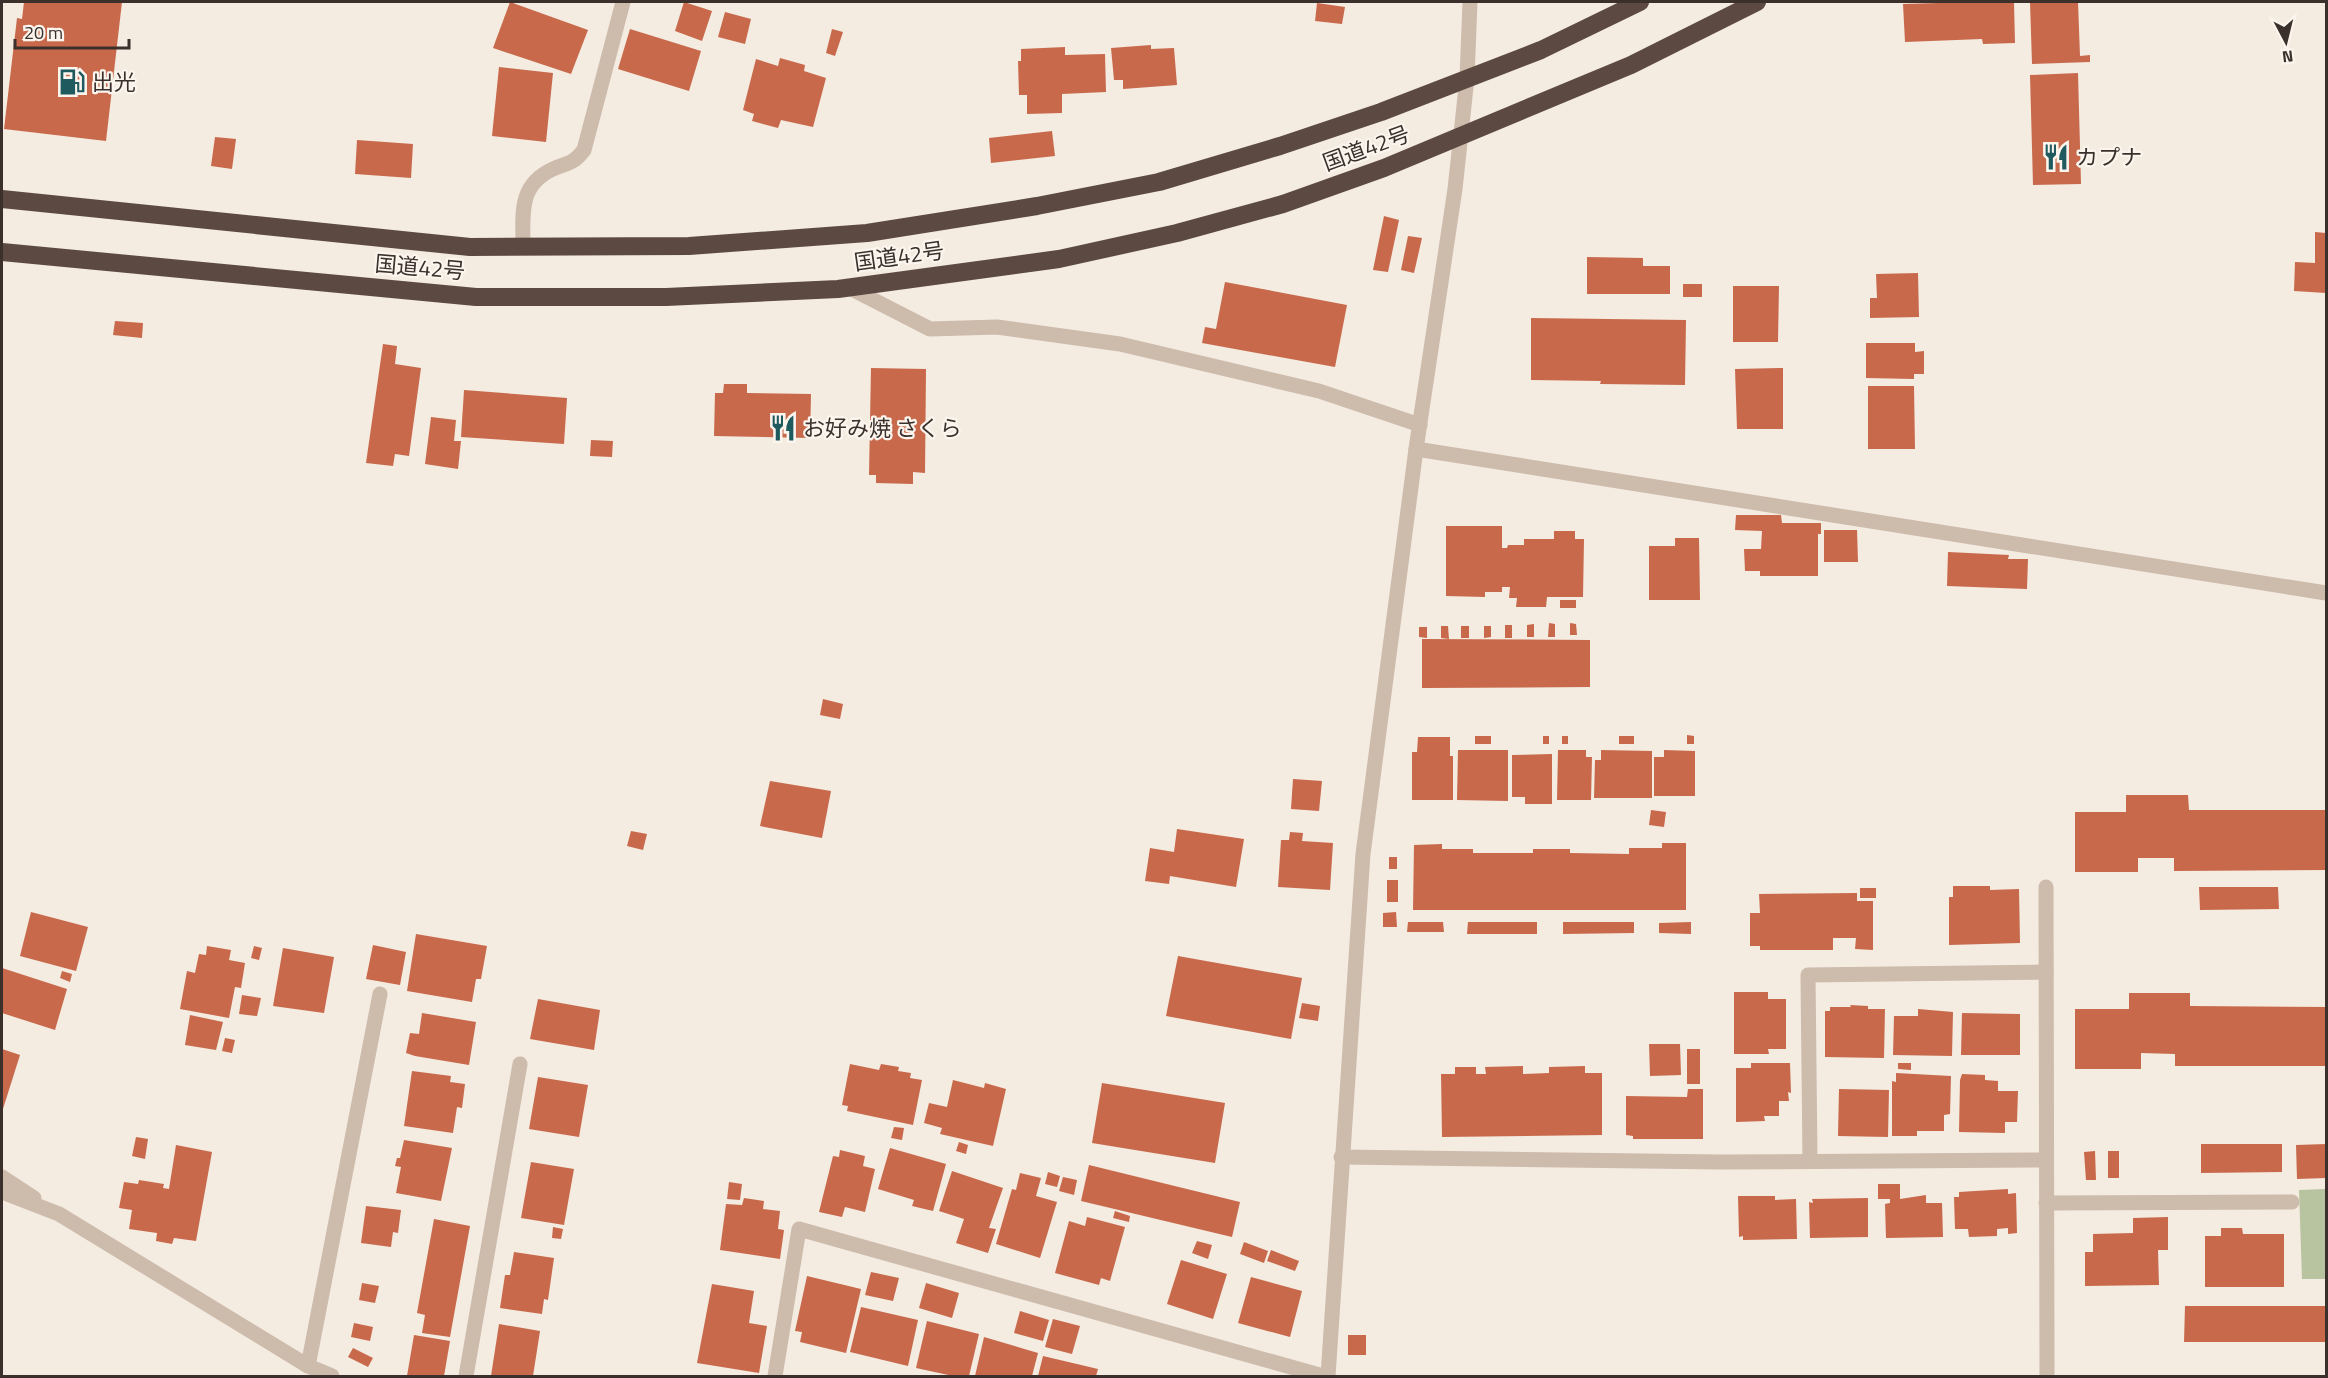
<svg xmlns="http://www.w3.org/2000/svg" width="2328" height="1378" viewBox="0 0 2328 1378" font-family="'Titillium Web','Noto Sans JP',sans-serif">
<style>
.green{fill:#b8c4a0}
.building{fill:#c8694b}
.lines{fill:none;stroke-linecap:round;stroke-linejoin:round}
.lane{stroke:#cdbbac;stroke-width:15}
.street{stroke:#cdbbac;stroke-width:15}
.highway{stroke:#5c4a42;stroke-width:18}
.labels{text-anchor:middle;stroke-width:4.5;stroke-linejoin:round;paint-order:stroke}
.poi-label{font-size:22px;fill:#3b302b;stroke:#fbf5ee;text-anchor:start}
.street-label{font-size:22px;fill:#3b302b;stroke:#fbf5ee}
</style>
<rect width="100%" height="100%" fill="#f4ebe1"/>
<polygon class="green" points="2326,1189 2326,1279 2302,1279 2299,1190"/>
<g class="building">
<polygon points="24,2 122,2 106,141 4,129 17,18 22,19"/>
<polygon points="510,2 588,30 571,74 493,48"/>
<polygon points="684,2 712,11 702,41 675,31"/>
<polygon points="1972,2 2014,2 2015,43 1983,44 1982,39 1905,42 1903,4"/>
<polygon points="2030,2 2078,2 2080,56 2090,55 2090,62 2032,64"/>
<polygon points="1317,3 1345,7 1342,24 1315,21"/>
<polygon points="725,12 751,19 745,44 718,37"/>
<polygon points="630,29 701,51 689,91 618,69"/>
<polygon points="832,29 843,32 835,56 826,53"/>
<polygon points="1151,45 1151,49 1174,48 1177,85 1123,89 1123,80 1114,80 1111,48"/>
<polygon points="1065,47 1065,55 1105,54 1106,92 1062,94 1062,113 1027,114 1027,95 1019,95 1018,61 1021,61 1021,49"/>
<polygon points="780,58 805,65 804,71 826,78 813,127 781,120 778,128 752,121 754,114 743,110 756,59 778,66"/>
<polygon points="499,67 553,73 546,142 492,136"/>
<polygon points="2078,73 2081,184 2033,185 2030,75"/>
<polygon points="1052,131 1055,156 991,163 989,138"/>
<polygon points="215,137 236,139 232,169 211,166"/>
<polygon points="357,140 413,144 411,178 355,174"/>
<polygon points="1384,216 1399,220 1388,272 1373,270"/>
<polygon points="2315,232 2326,233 2326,293 2294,291 2295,262 2315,263"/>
<polygon points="1408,236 1422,238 1414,273 1401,270"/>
<polygon points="1587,257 1643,258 1643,266 1670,266 1670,294 1587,294"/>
<polygon points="1918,273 1919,317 1870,318 1870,298 1877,298 1876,274"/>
<polygon points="1225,282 1347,305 1335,367 1202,343 1205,327 1216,329"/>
<rect x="1683" y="284" width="19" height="13"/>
<polygon points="1733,286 1779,286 1778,342 1733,342"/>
<polygon points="1531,318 1686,320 1685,385 1600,384 1601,381 1531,380"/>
<polygon points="115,321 143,323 142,338 113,335"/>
<polygon points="1866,343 1915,343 1915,352 1924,351 1924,374 1914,374 1914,379 1866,378"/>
<polygon points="383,344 397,346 395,364 421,368 409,456 395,454 393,466 366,463"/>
<polygon points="871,368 926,369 925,473 913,472 913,484 876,483 876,475 869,475"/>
<polygon points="1783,368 1783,429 1737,429 1735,369"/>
<polygon points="724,384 747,384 747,393 811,394 810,438 714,436 715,393 723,393"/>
<polygon points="1868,386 1914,386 1915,449 1868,449"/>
<polygon points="464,390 567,398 564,444 461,437"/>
<polygon points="431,417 456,420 454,441 461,441 458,469 425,464"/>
<polygon points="591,440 613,441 612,457 590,456"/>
<polygon points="1736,515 1781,515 1782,523 1821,523 1821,534 1818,534 1818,576 1760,576 1760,571 1745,571 1744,549 1761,549 1762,531 1735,530"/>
<polygon points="1446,526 1502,526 1502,548 1507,548 1508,545 1524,545 1524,539 1554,539 1554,531 1575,531 1575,539 1584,539 1583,597 1547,597 1546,607 1516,607 1517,598 1509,598 1510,587 1502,587 1502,592 1485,592 1485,597 1446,596"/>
<polygon points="1824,530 1857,530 1858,562 1824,562"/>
<polygon points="1675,538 1699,538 1700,600 1649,600 1649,546 1675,546"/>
<polygon points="1948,552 2009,555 2008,559 2028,559 2027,589 1947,586"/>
<rect x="1560" y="600" width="16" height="8"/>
<polygon points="1549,623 1555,624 1555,637 1548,637"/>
<polygon points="1570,623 1576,624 1577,635 1570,635"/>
<polygon points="1534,624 1534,637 1527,637 1527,625"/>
<rect x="1505" y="625" width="7" height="13"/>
<polygon points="1441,626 1448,626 1449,639 1441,638"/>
<rect x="1461" y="626" width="8" height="12"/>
<polygon points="1484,626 1491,626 1491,637 1484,638"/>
<polygon points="1419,627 1427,627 1427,638 1419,637"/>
<polygon points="1422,639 1590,640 1590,687 1422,688"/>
<polygon points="823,699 843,704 840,719 820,715"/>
<polygon points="1687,735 1694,736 1694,744 1687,744"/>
<rect x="1475" y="736" width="16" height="8"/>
<rect x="1543" y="736" width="6" height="8"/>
<rect x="1562" y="736" width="6" height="8"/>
<rect x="1619" y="736" width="15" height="8"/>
<polygon points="1418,737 1450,737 1450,756 1453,756 1453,800 1412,800 1412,752 1417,752"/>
<polygon points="1458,750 1508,750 1508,801 1457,800"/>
<polygon points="1558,750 1586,750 1586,757 1592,757 1591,800 1557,800"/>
<polygon points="1601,750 1652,751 1652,798 1594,798 1595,760 1601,760"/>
<polygon points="1664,750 1695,751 1695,796 1654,796 1654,757 1664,757"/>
<polygon points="1552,754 1552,804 1525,804 1525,797 1512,797 1512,755"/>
<polygon points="1293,779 1322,781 1319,811 1291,809"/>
<polygon points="770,781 831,791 822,838 760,826"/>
<polygon points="2126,795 2188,795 2189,810 2326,810 2326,870 2174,871 2174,858 2138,858 2138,872 2075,872 2075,812 2126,812"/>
<polygon points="1651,810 1666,812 1664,827 1649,825"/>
<polygon points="1177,829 1244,839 1236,887 1170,876 1169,884 1145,881 1150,848 1174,852"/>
<polygon points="631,831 647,834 643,850 627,846"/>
<polygon points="1290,832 1303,833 1302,841 1333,843 1330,890 1278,887 1281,840 1289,840"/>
<polygon points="1662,843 1686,843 1686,910 1413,910 1414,845 1442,844 1442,849 1473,849 1473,853 1533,853 1533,849 1570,849 1570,853 1629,854 1629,848 1662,848"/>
<rect x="1389" y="857" width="8" height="12"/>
<rect x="1387" y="880" width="11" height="22"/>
<polygon points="1953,886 1990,886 1990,890 2019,889 2020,943 1949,945 1949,897 1953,897"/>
<polygon points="2199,887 2278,887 2279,909 2200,910"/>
<rect x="1860" y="888" width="16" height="10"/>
<polygon points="1857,893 1857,901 1873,901 1873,950 1855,949 1856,938 1833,938 1833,950 1760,950 1760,946 1750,946 1750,913 1760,913 1759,894"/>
<polygon points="31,912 88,927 76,971 20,956"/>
<polygon points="1396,912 1397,927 1383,927 1383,913"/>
<polygon points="1408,922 1443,922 1444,932 1407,932"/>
<polygon points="1468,922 1537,922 1537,934 1467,934"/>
<polygon points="1563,922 1634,922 1634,933 1563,934"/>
<polygon points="1691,922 1691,934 1659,933 1659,923"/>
<polygon points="416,934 487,946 481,979 476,979 472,1002 407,991"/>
<polygon points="373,945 406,952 400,985 366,979"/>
<polygon points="207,946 231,950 229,960 245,963 241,988 235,987 229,1018 180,1009 187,971 195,973 199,954 206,955"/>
<polygon points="254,946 262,948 259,960 251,958"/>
<polygon points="283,948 334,957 324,1013 273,1006"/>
<polygon points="1178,956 1302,978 1291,1039 1166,1016"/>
<polygon points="2,968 67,989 55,1030 2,1013"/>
<polygon points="62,971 72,974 70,982 60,978"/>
<polygon points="1734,992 1768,992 1768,999 1786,999 1786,1049 1768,1049 1769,1054 1734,1054"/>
<polygon points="2129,993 2190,993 2190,1006 2326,1007 2326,1066 2175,1066 2175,1054 2141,1053 2141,1069 2075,1069 2075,1009 2129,1009"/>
<polygon points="242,995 261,998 257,1016 239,1014"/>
<polygon points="538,999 600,1010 594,1050 530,1039"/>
<polygon points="1302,1003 1320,1006 1318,1021 1299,1018"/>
<polygon points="1850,1005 1868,1006 1868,1009 1885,1009 1884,1058 1825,1057 1825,1011 1830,1011 1830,1007 1851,1007"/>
<polygon points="1918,1009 1953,1012 1952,1056 1893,1055 1894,1016 1918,1016"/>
<polygon points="422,1013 476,1022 469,1065 415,1056 406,1053 410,1033 419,1034"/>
<polygon points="1962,1013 2020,1014 2020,1055 1961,1055"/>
<polygon points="190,1015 223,1022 216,1050 185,1045"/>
<polygon points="225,1038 235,1040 232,1053 222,1051"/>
<polygon points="1649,1044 1680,1044 1681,1075 1650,1076"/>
<polygon points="2,1049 20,1055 2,1112"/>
<rect x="1687" y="1049" width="13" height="35"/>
<polygon points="1751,1063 1790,1063 1791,1093 1788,1092 1789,1101 1779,1101 1779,1116 1764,1116 1765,1121 1736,1122 1736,1068 1751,1068"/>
<polygon points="1898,1063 1911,1063 1911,1070 1898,1069"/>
<polygon points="850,1064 879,1070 881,1064 899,1067 898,1071 911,1073 910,1078 922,1080 913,1125 847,1111 848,1106 842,1105"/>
<polygon points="1523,1066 1523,1074 1549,1073 1549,1067 1585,1066 1585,1073 1602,1073 1602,1135 1442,1137 1441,1074 1455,1074 1455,1067 1476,1067 1476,1074 1486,1074 1485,1067"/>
<polygon points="412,1071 451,1076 450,1082 465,1084 462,1108 457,1107 453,1133 404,1126"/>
<polygon points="1896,1073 1951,1076 1950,1114 1944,1115 1944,1131 1917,1131 1917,1136 1892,1136 1892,1081 1896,1082"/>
<polygon points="1962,1074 1985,1075 1985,1080 1998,1081 1998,1091 2018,1091 2017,1122 2005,1122 2005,1133 1959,1132 1960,1080"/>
<polygon points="538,1077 588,1085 579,1137 529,1129"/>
<polygon points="953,1080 984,1088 985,1083 1006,1089 993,1146 940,1134 942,1128 924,1123 929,1103 947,1107"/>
<polygon points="1102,1083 1225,1103 1215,1163 1092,1143"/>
<polygon points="1688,1089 1703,1089 1703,1139 1633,1139 1633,1136 1626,1135 1626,1096 1687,1097"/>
<polygon points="1839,1089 1889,1090 1888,1137 1838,1136"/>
<polygon points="894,1127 904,1128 902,1140 891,1138"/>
<polygon points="136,1137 148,1139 145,1159 132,1156"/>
<polygon points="404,1140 452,1148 441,1201 396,1193 401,1167 395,1166 397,1158 400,1158"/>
<polygon points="959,1142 968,1145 966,1154 956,1151"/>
<polygon points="2201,1144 2282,1144 2282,1172 2201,1173"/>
<polygon points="2326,1144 2326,1178 2297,1179 2296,1145"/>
<polygon points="176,1145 212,1152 196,1241 174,1238 172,1244 156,1241 157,1233 129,1229 132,1210 119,1208 124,1182 138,1184 139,1180 164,1184 163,1188 169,1189"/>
<polygon points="890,1148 946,1164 933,1211 912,1206 914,1200 878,1189"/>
<polygon points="840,1150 865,1156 863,1166 875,1169 865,1212 845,1207 842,1217 819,1212 833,1156 839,1157"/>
<polygon points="2095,1151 2096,1180 2086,1180 2084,1152"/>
<rect x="2108" y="1151" width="11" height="27"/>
<polygon points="531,1162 574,1169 564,1225 521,1218"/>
<polygon points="1089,1165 1240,1202 1232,1237 1081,1201"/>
<polygon points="952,1171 1003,1188 989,1228 996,1229 988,1253 956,1243 964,1219 939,1211"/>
<polygon points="1048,1172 1060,1176 1057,1187 1045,1184"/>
<polygon points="1020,1173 1041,1178 1036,1196 1057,1202 1040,1258 996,1244 1012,1189 1016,1190"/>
<polygon points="1063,1177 1077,1180 1074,1195 1059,1191"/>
<polygon points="729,1182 742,1184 740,1200 727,1199"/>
<polygon points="1878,1184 1900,1184 1900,1199 1926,1195 1926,1203 1942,1203 1943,1237 1886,1238 1885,1204 1890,1203 1890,1199 1878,1199"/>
<polygon points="2008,1189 2008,1194 2016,1193 2017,1233 2008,1234 2008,1228 1997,1229 1997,1236 1969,1237 1968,1229 1955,1229 1954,1197 1959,1197 1959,1192"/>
<polygon points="1738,1196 1775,1196 1775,1200 1796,1199 1797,1239 1743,1240 1743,1236 1739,1237"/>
<polygon points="744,1198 764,1201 763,1209 780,1211 778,1229 784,1230 780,1259 720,1250 726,1204 742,1205"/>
<polygon points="1868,1198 1868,1237 1810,1238 1809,1202 1813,1203 1812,1199"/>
<polygon points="366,1206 401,1210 398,1233 393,1232 391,1247 361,1243"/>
<polygon points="1115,1211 1130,1216 1129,1222 1113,1218"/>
<polygon points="1087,1217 1125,1227 1110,1281 1101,1278 1099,1285 1055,1273 1069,1221 1085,1226"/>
<polygon points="2168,1217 2168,1250 2158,1250 2159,1285 2085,1286 2085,1252 2093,1252 2093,1234 2133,1233 2133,1218"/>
<polygon points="434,1219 470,1226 450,1337 422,1333 425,1315 417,1313"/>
<polygon points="553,1227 563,1229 561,1239 552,1238"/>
<polygon points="2221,1228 2242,1228 2243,1234 2284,1234 2284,1287 2205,1287 2205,1236 2221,1236"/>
<polygon points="1197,1241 1212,1245 1208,1259 1192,1253"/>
<polygon points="1244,1242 1268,1251 1264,1263 1240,1254"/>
<polygon points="1271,1250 1299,1261 1295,1271 1267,1261"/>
<polygon points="514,1252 554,1258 548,1300 544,1299 542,1314 500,1308 505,1275 510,1275"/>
<polygon points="1181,1260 1227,1274 1213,1319 1167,1304"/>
<polygon points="871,1272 899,1278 893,1301 865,1295"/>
<polygon points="807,1276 861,1289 846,1353 800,1342 802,1332 795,1331"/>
<polygon points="1251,1277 1302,1291 1290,1337 1238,1323"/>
<polygon points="362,1283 379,1286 375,1303 359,1300"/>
<polygon points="926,1283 959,1293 952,1318 919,1308"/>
<polygon points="712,1284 754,1291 749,1323 767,1326 759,1373 697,1363"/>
<polygon points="2185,1306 2326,1306 2326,1342 2184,1342"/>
<polygon points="861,1307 918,1320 908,1366 850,1352"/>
<polygon points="1020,1311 1049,1320 1043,1341 1014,1333"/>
<polygon points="1053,1319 1080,1326 1072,1354 1045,1347"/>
<polygon points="927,1321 979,1334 969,1376 953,1376 916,1368"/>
<polygon points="354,1323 373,1327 370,1341 351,1337"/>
<polygon points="499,1324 540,1331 533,1376 491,1376"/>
<polygon points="414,1335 450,1341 444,1376 407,1376"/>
<rect x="1348" y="1335" width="18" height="20"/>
<polygon points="984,1337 1038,1353 1032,1376 975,1376"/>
<polygon points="353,1348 373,1358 368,1367 348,1357"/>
<polygon points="1043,1356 1098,1369 1096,1376 1038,1376"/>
</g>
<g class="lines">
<polyline class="lane" points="848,287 930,329 997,327 1120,344 1319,391 1420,425"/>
<g class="street">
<path d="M523 246C523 214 518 185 553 169 569 162 572 165 584 150L623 2"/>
<polyline points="1416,449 2326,593"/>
<polyline points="2046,887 2047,1376"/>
<polyline points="1341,1157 1721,1162 2046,1160"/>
<polyline points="1810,1161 1808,975 2046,972"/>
<polyline points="2,1177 34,1198"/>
<polyline points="2,1192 59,1214 308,1366 332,1376"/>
<polyline points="2046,1203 2292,1202"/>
<polyline points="308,1366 380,994"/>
<polyline points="466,1376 520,1064"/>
<polyline points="775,1376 799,1229 1323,1376"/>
<polyline points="1328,1376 1363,854 1416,449 1455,189 1467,78 1470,2"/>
</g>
<g class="highway">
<polyline points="2,199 470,247 689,246 867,233 1037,206 1159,182 1280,146 1381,112 1541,50 1640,2"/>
<polyline points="2,252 476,297 666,297 838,289 1059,259 1177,233 1283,204 1384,168 1631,65 1757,2"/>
</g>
</g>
<defs>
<g id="fuel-bare" transform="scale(2.07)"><path d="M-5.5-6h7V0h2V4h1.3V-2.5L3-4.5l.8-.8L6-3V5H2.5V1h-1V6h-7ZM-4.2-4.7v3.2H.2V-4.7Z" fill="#1f5a5e" stroke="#fbf5ee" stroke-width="2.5" paint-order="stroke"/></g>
<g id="restaurant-bare" transform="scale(2.07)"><path d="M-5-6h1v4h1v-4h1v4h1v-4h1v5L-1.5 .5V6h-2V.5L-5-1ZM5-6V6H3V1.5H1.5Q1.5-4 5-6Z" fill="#1f5a5e" stroke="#fbf5ee" stroke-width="2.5" paint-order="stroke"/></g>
</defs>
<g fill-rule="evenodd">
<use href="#fuel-bare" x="72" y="82"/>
<use href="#restaurant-bare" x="2056" y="157"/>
<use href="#restaurant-bare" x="783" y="428"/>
</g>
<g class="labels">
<g class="poi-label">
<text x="92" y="90">出光</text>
<text x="2076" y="165">カプナ</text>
<text x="803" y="436">お好み焼 さくら</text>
</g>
<g class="street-label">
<text transform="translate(1366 148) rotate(-20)" y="8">国道42号</text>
<text transform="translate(899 256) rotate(-8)" y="8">国道42号</text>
<text transform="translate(420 267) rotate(5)" y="8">国道42号</text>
</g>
</g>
<rect width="2328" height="1378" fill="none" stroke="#3b302b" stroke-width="6"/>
<g transform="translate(2286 42) rotate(173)" stroke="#fbf5ee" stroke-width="4.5" paint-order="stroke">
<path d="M0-4.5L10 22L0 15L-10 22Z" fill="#3b302b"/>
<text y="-9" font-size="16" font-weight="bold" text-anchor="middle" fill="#3b302b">N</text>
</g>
<path d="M15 39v9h114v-9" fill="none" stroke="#3b302b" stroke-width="3"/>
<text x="24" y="39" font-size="18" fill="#3b302b" stroke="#fbf5ee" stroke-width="4.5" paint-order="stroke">20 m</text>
</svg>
